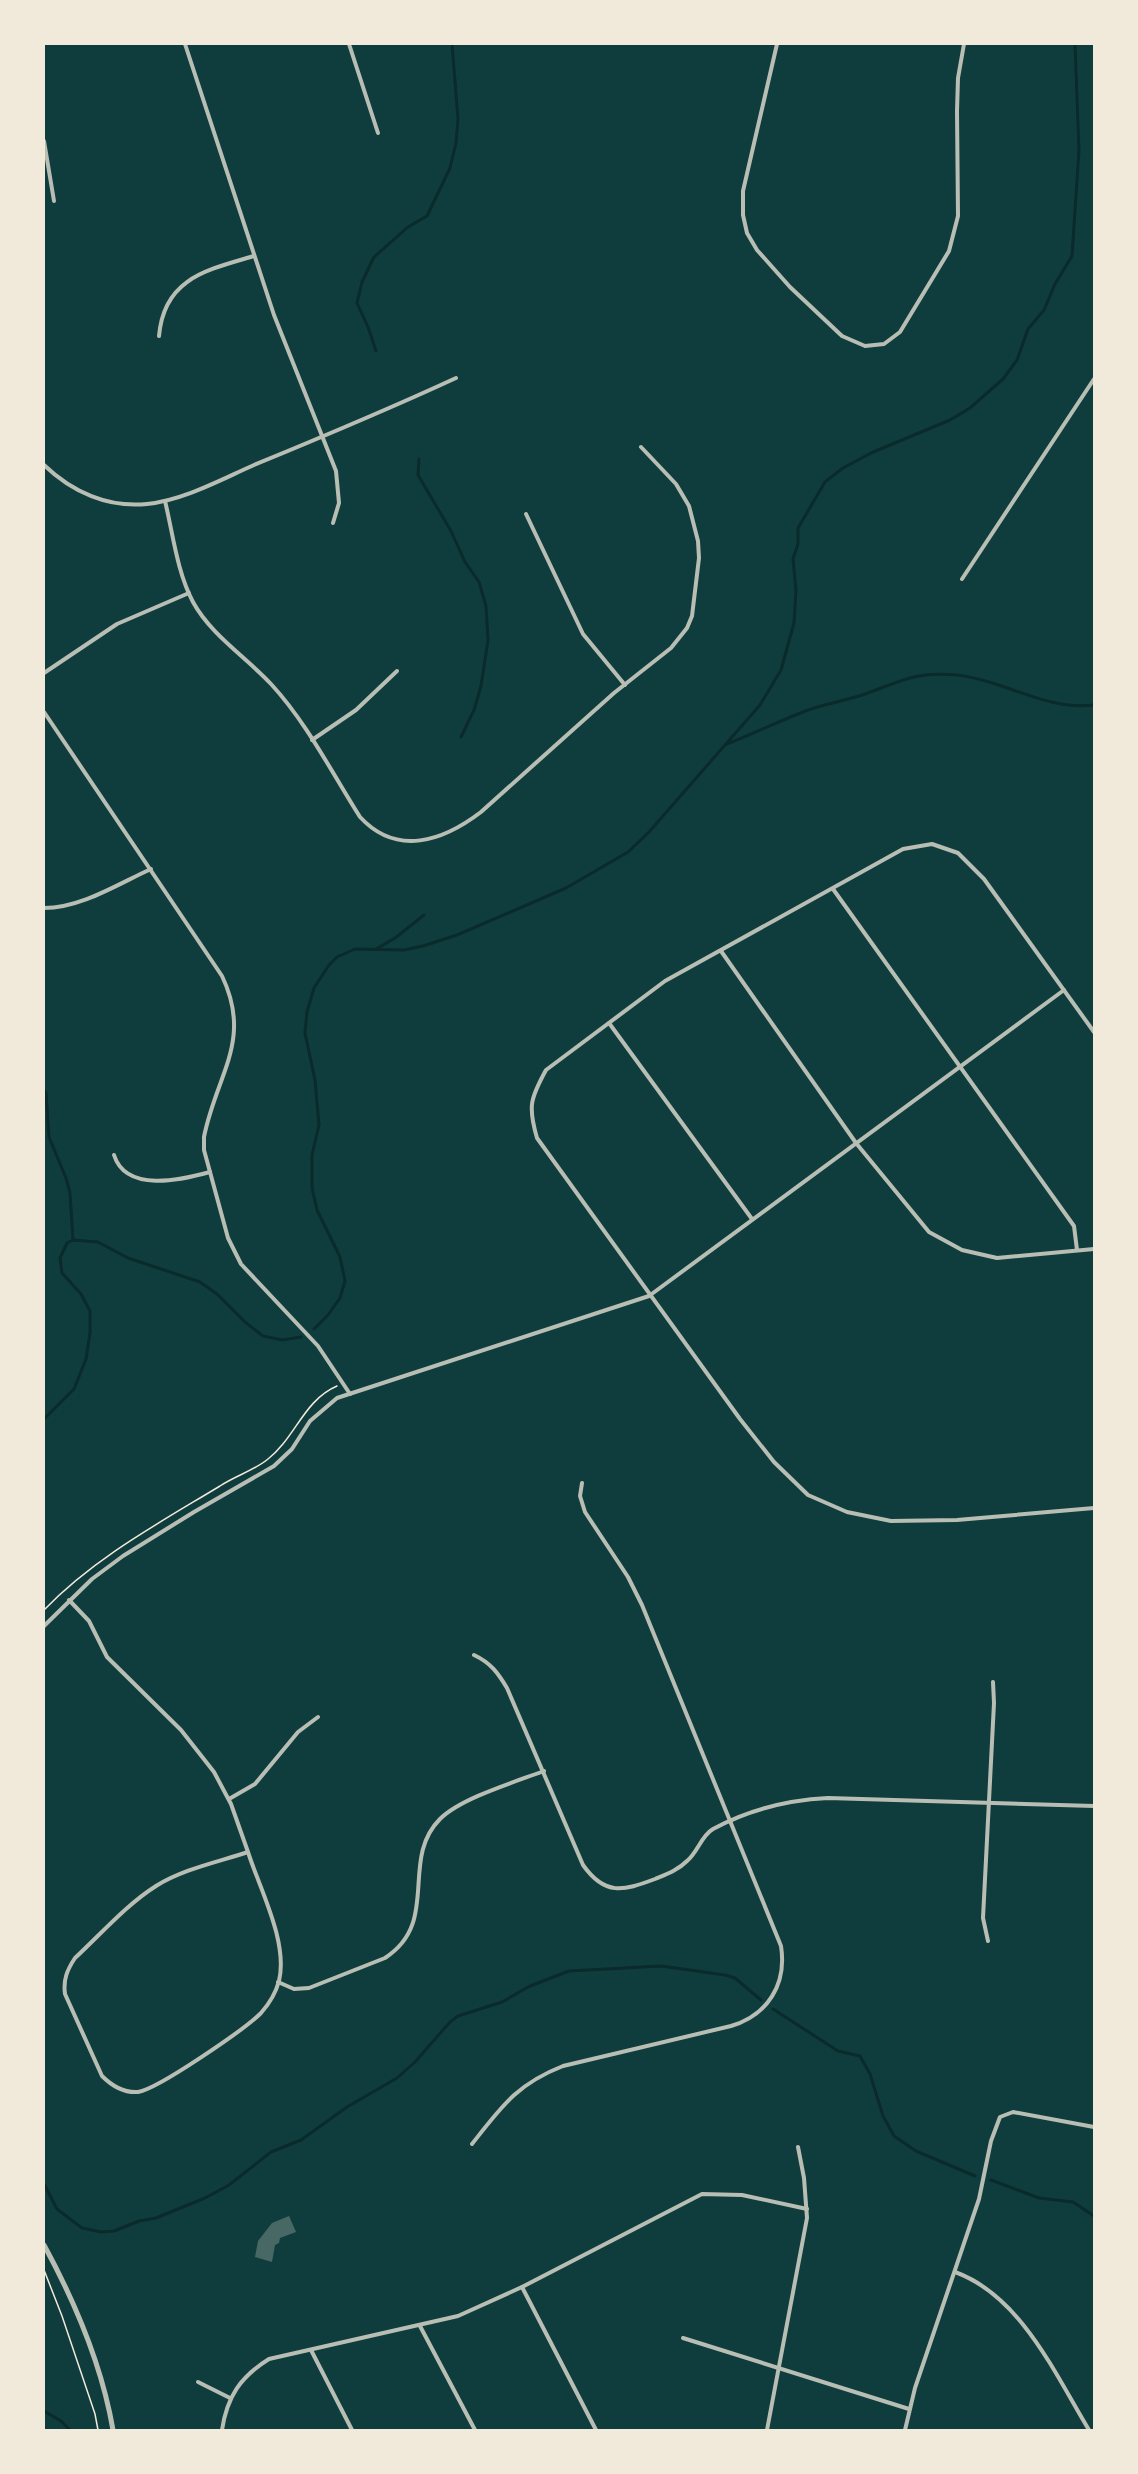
<svg xmlns="http://www.w3.org/2000/svg" width="1138" height="2474" viewBox="0 0 1138 2474" font-family="'Libre Baskerville',serif">
<style>
.lines{fill:none;stroke-linecap:round;stroke-linejoin:round}
.stream{stroke:#0a2a2b;stroke-width:3}
.building{fill:#486865}
.path{stroke:#f1e9da;stroke-width:1.5}
.minor{stroke:#b8beb3;stroke-width:4}
.tertiary{stroke:#b8beb3;stroke-width:5}
</style>
<rect width="100%" height="100%" fill="#0f3d3e"/>
<g class="lines">
<g class="stream">
<polyline points="376,351 368,327 357,303 362,282 374,257 408,227 427,216 450,168 456,143 458,119 452,44"/>
<polyline points="419,459 418,475 451,531 465,562 479,582 486,606 488,640 481,686 474,710 461,737"/>
<path d="M727 744C753 734 777 722 803 712 822 704 845 701 865 694 901 681 916 671 957 675 1006 681 1047 711 1094 705"/>
<polyline points="376,949 395,938 424,915"/>
<polyline points="44,1090 46,1093 49,1137 66,1178 70,1193 73,1240"/>
<polyline points="314,1329 328,1315 340,1298 345,1281 340,1257 317,1210 312,1188 312,1155 319,1125 315,1080 305,1033 307,1012 314,988 329,965 337,957 355,949 404,950 423,946 457,935 566,888 628,852 649,832 760,705 781,670 794,623 796,591 793,559 798,544 798,528 825,482 843,468 871,453 950,420 970,408 1003,379 1017,360 1028,329 1044,310 1055,284 1072,256 1079,150 1075,44"/>
<polyline points="44,1419 74,1389 86,1359 90,1333 90,1311 81,1294 62,1273 60,1258 67,1243 73,1240 98,1242 128,1258 200,1282 217,1294 245,1322 263,1336 282,1340 301,1337"/>
<polyline points="773,2009 838,2051 860,2056 870,2074 883,2116 894,2136 916,2151 975,2176"/>
<polyline points="991,2180 1039,2198 1073,2202 1094,2216"/>
<polyline points="44,2184 57,2209 82,2228 101,2232 114,2231 139,2221 156,2218 205,2198 229,2185 271,2152 301,2140 347,2107 397,2078 415,2062 450,2022 458,2016 502,2002 530,1986 569,1971 661,1966 725,1975 735,1978 761,2000"/>
<polyline points="44,2411 61,2421 70,2430"/>
</g>
</g>
<polygon class="building" points="289,2216 296,2232 280,2238 279,2243 275,2245 272,2262 255,2257 258,2241 272,2223"/>
<g class="lines">
<g class="path">
<path d="M44 1610C94 1558 159 1523 220 1486 235 1476 255 1470 268 1459 295 1438 304 1400 337 1386"/>
<polyline points="44,2270 62,2316 95,2414 98,2430"/>
</g>
<g class="minor">
<polyline points="185,44 274,315 336,471 339,503 333,523"/>
<polyline points="349,44 378,133"/>
<polyline points="777,44 743,191 743,215 747,233 757,250 790,287 842,336 865,346 884,344 900,332 949,251 958,216 957,111 958,78 964,44"/>
<polyline points="44,141 54,201"/>
<path d="M159 336C164 278 207 270 254 256"/>
<path d="M44 465C72 492 108 508 147 504 184 500 220 480 254 465 322 437 389 409 456 378"/>
<path d="M165 501C173 534 177 572 193 602 211 635 246 657 271 684 307 723 332 773 360 817 397 857 443 841 481 812L614 693 671 648 687 628 692 616 699 558 698 541 689 506 676 484 641 447"/>
<polyline points="526,514 583,634 625,685"/>
<polyline points="962,579 1094,379"/>
<polyline points="44,673 117,624 189,593"/>
<path d="M44 712 222 976C253 1041 216 1075 204 1137V1150L228 1238 241 1264 318 1346 350 1394"/>
<polyline points="312,740 356,710 397,671"/>
<polyline points="833,889 1074,1226 1077,1250"/>
<path d="M44 908C81 908 118 884 151 869"/>
<polyline points="721,951 856,1143 929,1232 962,1250 997,1258 1094,1249"/>
<polyline points="609,1023 752,1219"/>
<path d="M1094 1032 984 879 958 853 932 844 903 849 665 981 546 1070C530 1099 528 1107 537 1138L740 1419 774 1462 808 1495 847 1512 891 1521 957 1520 1094 1508"/>
<path d="M114 1155C126 1193 181 1180 210 1172"/>
<path d="M69 1600 89 1621 107 1657 181 1730 214 1772 231 1804 248 1852 250 1858C262 1893 288 1944 279 1981 276 1992 269 2004 261 2013 245 2029 158 2089 138 2092 124 2093 112 2086 102 2076L65 1994C63 1980 67 1970 75 1958 101 1934 126 1905 156 1886 183 1869 218 1862 248 1852"/>
<polyline points="44,1626 92,1579 123,1556 194,1512 274,1466 292,1449 310,1421 337,1398 649,1296 1064,990"/>
<path d="M474 1655C491 1663 498 1673 507 1688L583 1865C605 1896 623 1891 655 1879 667 1874 678 1870 687 1861 698 1852 701 1836 713 1829 748 1810 789 1800 828 1798L1094 1806"/>
<polyline points="229,1799 255,1784 298,1732 318,1717"/>
<polyline points="988,1941 983,1918 994,1703 993,1682"/>
<path d="M278 1982 294 1989 309 1988 385 1958C441 1922 399 1860 440 1819 461 1798 515 1782 544 1771"/>
<path d="M472 2144C502 2106 517 2084 563 2066L731 2026C768 2015 787 1984 781 1946L642 1605 628 1577 585 1512 580 1496 582 1483"/>
<path d="M955 2272C1021 2296 1055 2374 1089 2430"/>
<polyline points="522,2287 596,2430"/>
<polyline points="420,2326 475,2430"/>
<polyline points="683,2338 909,2409"/>
<polyline points="311,2350 352,2430"/>
<polyline points="198,2382 230,2398"/>
<path d="M222 2430C227 2397 240 2377 269 2359L458 2316 522 2287 702 2194 742 2195 807 2209"/>
<polyline points="767,2430 807,2218 804,2178 798,2147"/>
<polyline points="905,2430 915,2388 979,2199 991,2141 1000,2117 1013,2112 1094,2127"/>
</g>
<path class="tertiary" d="M44 2245C75 2302 102 2366 113 2430"/>
</g>
<rect width="1138" height="2474" fill="none" stroke="#f1e9da" stroke-width="90"/>
</svg>
